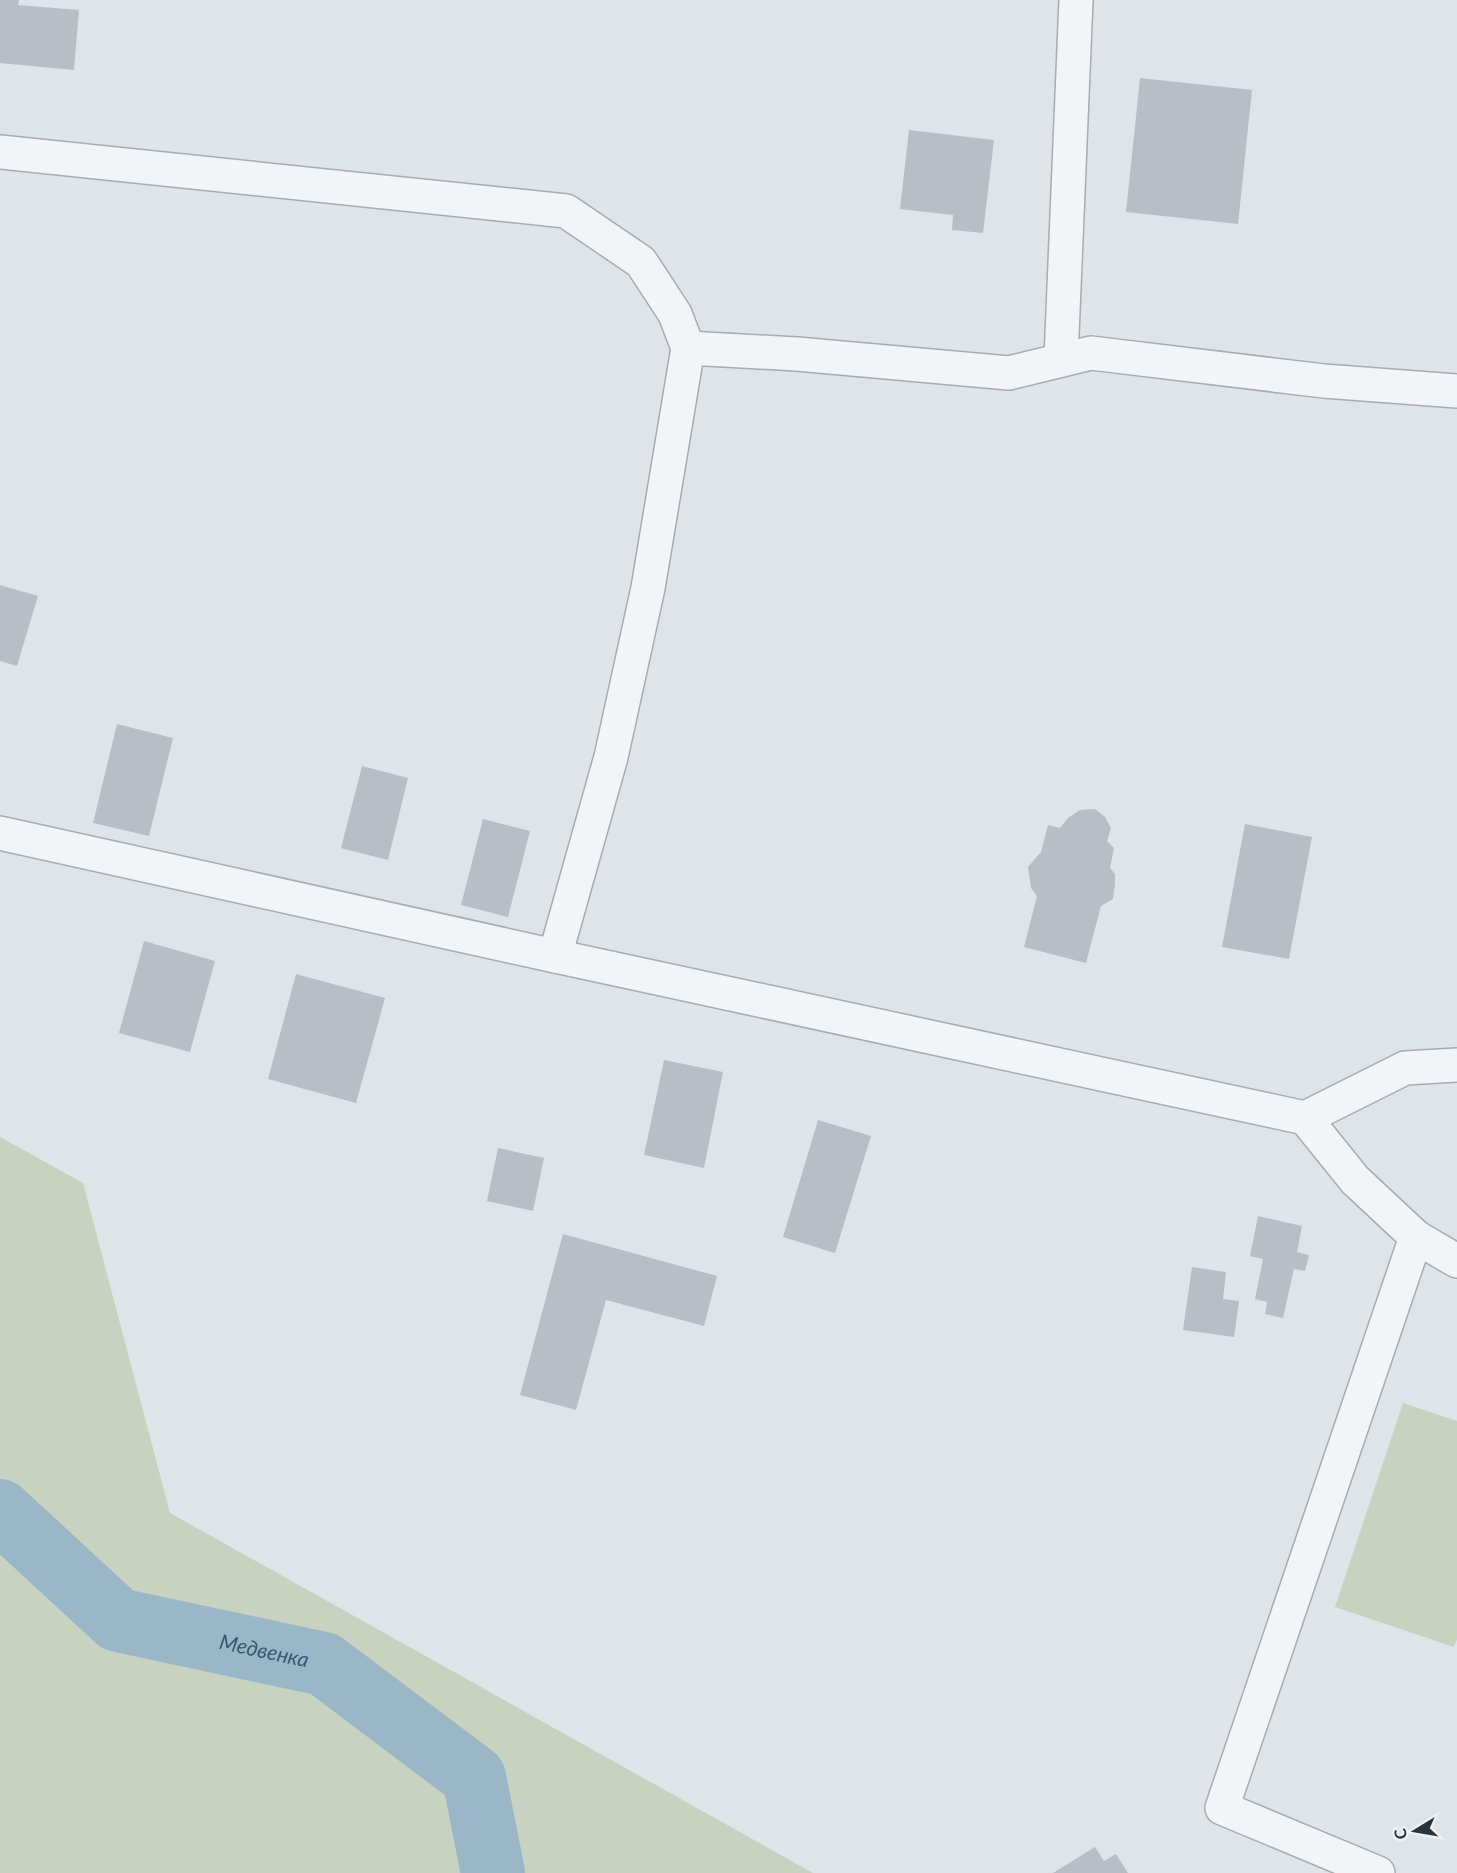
<svg xmlns="http://www.w3.org/2000/svg" width="1457" height="1873" viewBox="0 0 1457 1873" font-family="Lato,sans-serif">
<style>
.green{fill:#c7d2c1}
.lines{fill:none;stroke-linecap:round;stroke-linejoin:round}
.river{stroke:#9bb7c7;stroke-width:64}
.building{fill:#b7bec5}
.minor-casing{stroke:#a5acb2;stroke-width:36}
.minor{stroke:#f2f4f7;stroke-width:33}
.labels{text-anchor:middle;stroke-width:4.5;stroke-linejoin:round;paint-order:stroke}
.water-label{font-size:21px;font-style:italic;fill:#345872;stroke:#eff3f6}
</style>
<rect width="100%" height="100%" fill="#dfe4e8"/>
<g class="green">
<polygon points="0,1137 83,1183 170,1513 813,1873 0,1873"/>
<polygon points="1403,1403 1457,1421 1457,1639 1454,1647 1335,1607"/>
</g>
<g class="lines">
<path class="river" id="s1" d="M0 1511 118 1620 324 1664 474 1777 493 1873"/>
</g>
<g class="building">
<polygon points="0,0 19,0 18,5 79,10 74,70 0,63"/>
<polygon points="1140,78 1252,90 1238,224 1126,212"/>
<polygon points="909,130 994,140 983,233 952,230 953,215 900,209"/>
<polygon points="0,585 38,596 17,666 0,661"/>
<polygon points="117,724 173,738 149,836 93,823"/>
<polygon points="362,766 408,778 388,860 341,848"/>
<polygon points="1095,809 1105,817 1111,828 1107,841 1114,848 1110,868 1115,874 1115,884 1113,899 1101,906 1086,963 1024,947 1037,896 1031,888 1028,867 1041,852 1048,825 1060,828 1068,818 1080,810"/>
<polygon points="483,819 530,831 508,917 461,905"/>
<polygon points="1245,824 1312,837 1289,959 1222,947"/>
<polygon points="144,941 215,961 190,1052 119,1033"/>
<polygon points="296,974 385,998 356,1103 268,1079"/>
<polygon points="664,1060 723,1072 704,1168 644,1155"/>
<polygon points="818,1120 871,1136 835,1253 783,1237"/>
<polygon points="498,1148 544,1158 533,1211 487,1201"/>
<polygon points="1258,1216 1302,1226 1297,1252 1309,1255 1305,1271 1294,1269 1283,1318 1265,1314 1267,1302 1255,1299 1263,1259 1250,1256"/>
<polygon points="563,1234 717,1276 704,1326 606,1300 576,1410 520,1395"/>
<polygon points="1192,1267 1226,1272 1223,1299 1239,1301 1234,1337 1183,1330"/>
<polygon points="1095,1847 1104,1861 1116,1854 1128,1873 1053,1873"/>
</g>
<g class="lines">
<g class="minor-casing">
<g id="minor">
<polyline points="0,152 566,211 641,262 675,314 688,348"/>
<polyline points="1061,359 1076,0"/>
<polyline points="0,833 555,956 1305,1118 1355,1180 1416,1237 1457,1261"/>
<polyline points="555,956 611,757 648,588 688,348 797,354 1009,373 1091,353 1324,381 1457,391"/>
<polyline points="1305,1118 1405,1068 1457,1065"/>
<polyline points="1378,1873 1222,1808 1416,1237"/>
</g>
</g>
<use href="#minor" class="minor"/>
</g>
<g class="labels">
<g class="water-label">
<text dy="7" stroke="none"><textPath href="#s1" startOffset="310">Медвенка</textPath></text>
</g>
</g>
<g transform="translate(1415 1831) rotate(259)" stroke="#eff3f6" stroke-width="4.5" paint-order="stroke">
<path d="M0-4.5L10 22L0 15L-10 22Z" fill="#29343f"/>
<text y="-9" font-size="16" font-weight="bold" text-anchor="middle" fill="#29343f">С</text>
</g>
</svg>
